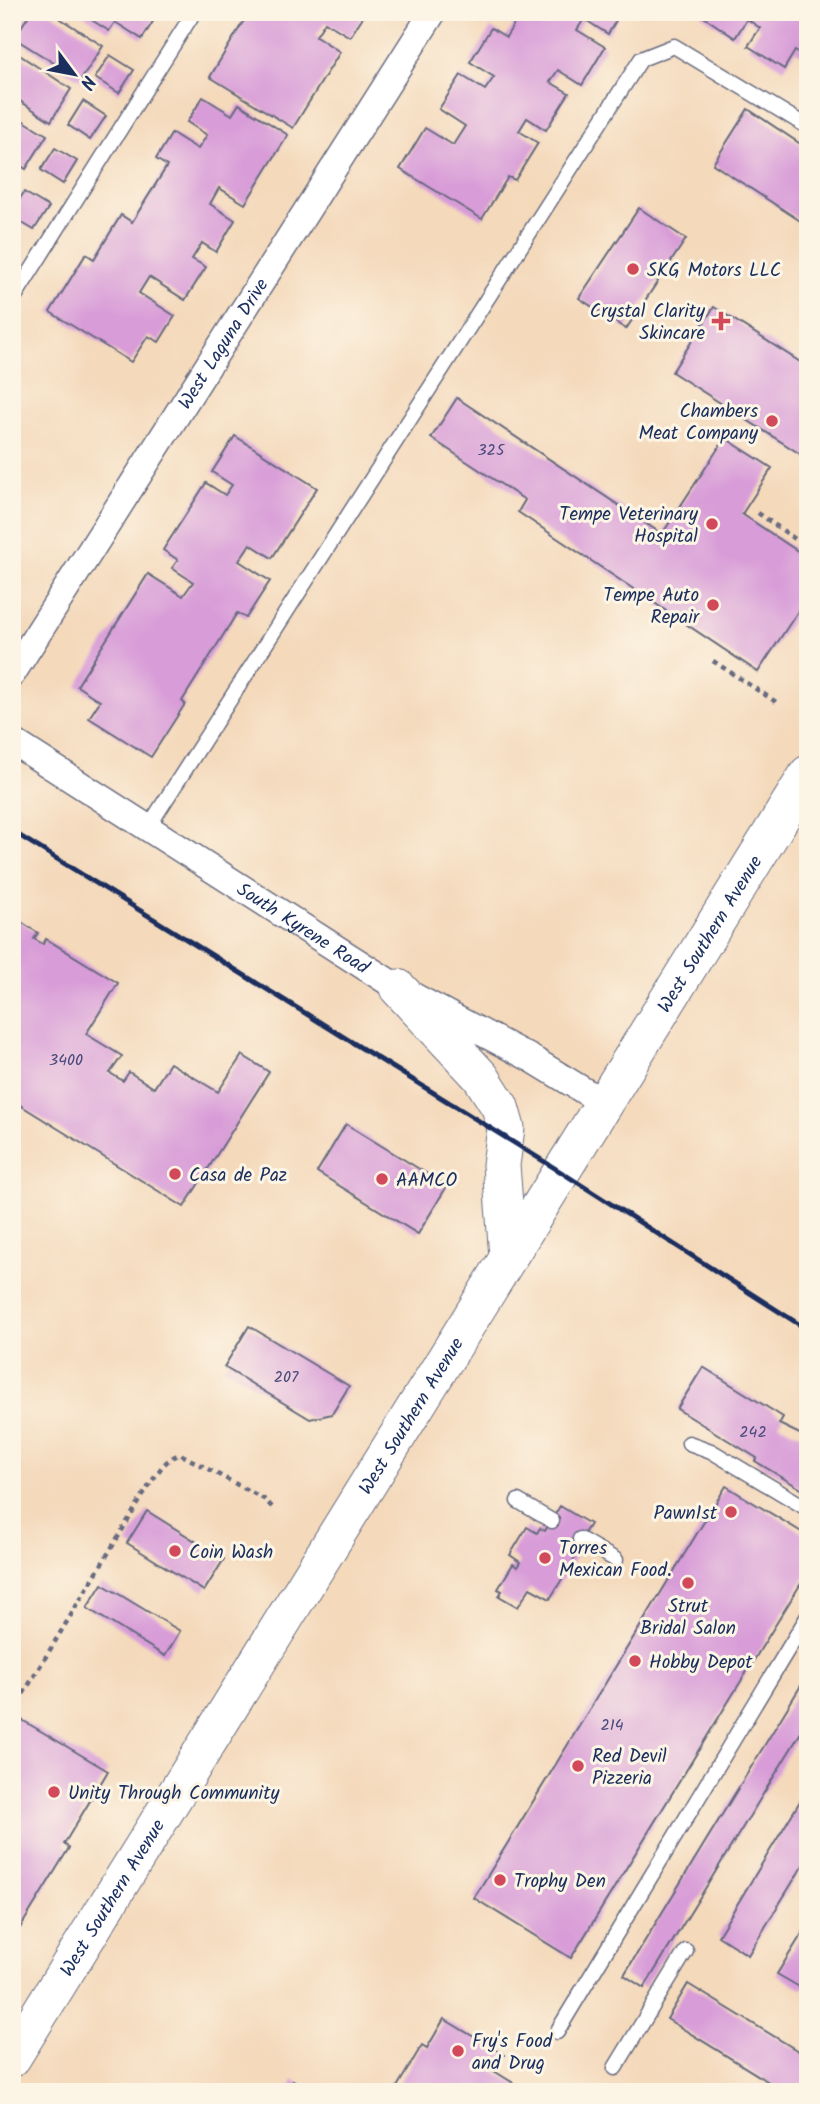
<svg xmlns="http://www.w3.org/2000/svg" width="820" height="2104" viewBox="0 0 820 2104" font-family="Kalam,sans-serif">
<style>
.building{fill:#d89cd8}
.lines{fill:none;stroke-linecap:round;stroke-linejoin:round}
.service-casing{stroke:#676a7f;stroke-width:17}
.minor-casing{stroke:#676a7f;stroke-width:29}
.secondary-casing{stroke:#676a7f;stroke-width:39}
.path{stroke:#676a7f;stroke-width:4.5;stroke-dasharray:5 5;stroke-linecap:butt}
.service{stroke:#fff;stroke-width:14}
.minor{stroke:#fff;stroke-width:26}
.secondary{stroke:#fff;stroke-width:37}
.rail{stroke:#1b2f5e;stroke-width:5}
.poi-dot{fill:#d1495b;stroke:#fcf5e5;stroke-width:2.5}
.labels{text-anchor:middle;stroke-width:6;stroke-linejoin:round;paint-order:stroke}
.number-label{font-size:16px;fill:#4a4a7c}
.poi-label{font-size:19px;fill:#1b2f5e;stroke:#fcf5e5;text-anchor:start}
.street-label{font-size:19px;fill:#1b2f5e;stroke:#fcf5e5}
</style>
<rect width="100%" height="100%" fill="#fcf5e5"/>
<filter id="ink" filterUnits="userSpaceOnUse"><feTurbulence type="fractalNoise" baseFrequency=".0143" numOctaves="2"/><feDisplacementMap in="SourceGraphic" scale="14" xChannelSelector="R" yChannelSelector="G"/><feConvolveMatrix kernelMatrix="1 2 1 2 8 2 1 2 1" color-interpolation-filters="sRGB"/></filter>
<filter id="wash" filterUnits="userSpaceOnUse"><feTurbulence type="fractalNoise" baseFrequency=".00686" numOctaves="4" result="noise"/><feDisplacementMap in="SourceGraphic" scale="28" xChannelSelector="R" yChannelSelector="G"/><feGaussianBlur stdDeviation="1.57" result="paint"/><feColorMatrix in="noise" values="0 0 0 0 0 0 0 0 0 0 0 0 0 0 0 0 0 1.4 0 .05"/><feComposite in="paint" operator="in"/></filter>
<g filter="url(#wash)">
<rect width="100%" height="100%" fill="#f4d9bb"/>
<g id="blocks">
<g class="building">
<polygon points="31,12 50,12 103,46 81,80 14,38"/>
<polygon points="79,12 159,12 142,39 115,22 109,31"/>
<polygon points="249,12 366,12 350,37 325,22 316,36 340,52 293,128 210,77"/>
<polygon points="506,12 621,12 608,34 584,19 577,30 605,47 582,85 558,70 550,82 569,93 546,130 527,118 519,131 538,143 515,180 508,177 482,219 400,169 425,128 453,145 465,126 439,109 461,75 485,90 494,77 470,62 491,28 506,37 517,19"/>
<polygon points="703,12 808,12 808,59 795,51 784,69 748,46 760,28 747,19 735,38 701,15"/>
<polygon points="12,50 71,89 51,121 12,96"/>
<polygon points="110,55 134,70 119,93 95,78"/>
<polygon points="203,97 232,115 239,104 288,135 245,204 219,188 210,204 235,220 216,252 202,243 192,259 206,267 185,300 149,277 139,293 175,316 159,342 148,336 131,362 50,312 86,254 94,259 121,215 132,222 167,166 156,159 172,133 198,149 207,135 187,122"/>
<polygon points="83,101 106,116 90,140 68,125"/>
<polygon points="748,109 808,149 808,226 713,164"/>
<polygon points="12,114 47,135 26,169 12,160"/>
<polygon points="55,148 77,161 63,184 41,170"/>
<polygon points="24,192 49,207 34,230 12,217 12,212"/>
<polygon points="639,208 686,239 626,329 579,298"/>
<polygon points="714,307 808,367 808,459 672,372"/>
<polygon points="457,398 662,534 725,438 772,468 742,514 808,558 808,596 758,672 518,512 525,500 431,438"/>
<polygon points="235,436 317,488 272,558 250,544 239,561 270,581 246,618 237,613 182,701 185,704 151,757 89,718 100,701 77,686 148,574 183,596 193,582 172,568 178,560 163,550 206,483 225,495 232,485 212,472"/>
<polygon points="12,916 38,933 34,939 43,944 46,939 118,983 86,1034 122,1056 110,1073 123,1081 129,1072 154,1088 170,1063 218,1092 242,1055 269,1072 184,1207 12,1100"/>
<polygon points="346,1124 447,1186 418,1234 317,1172"/>
<polygon points="249,1326 349,1386 332,1414 310,1419 224,1367"/>
<polygon points="703,1367 783,1417 779,1424 808,1438 808,1493 755,1461 757,1458 677,1409"/>
<polygon points="726,1486 808,1536 808,1572 571,1958 474,1898"/>
<polygon points="560,1506 590,1524 575,1548 579,1551 550,1599 530,1588 518,1607 499,1596 502,1591 498,1589 513,1564 517,1567 520,1562 510,1555 527,1527 537,1533 540,1528 545,1531"/>
<polygon points="147,1511 224,1559 204,1591 127,1543"/>
<polygon points="102,1584 180,1631 165,1656 87,1608"/>
<polygon points="808,1674 808,1721 644,1988 624,1975"/>
<polygon points="12,1714 108,1771 64,1844 69,1848 12,1941"/>
<polygon points="808,1788 808,1857 748,1955 718,1936"/>
<polygon points="808,1924 808,1981 803,1989 777,1974"/>
<polygon points="688,1984 808,2057 808,2092 785,2092 667,2019"/>
<polygon points="444,2019 504,2055 494,2071 528,2092 394,2092 422,2045 427,2048"/>
<polygon points="293,2080 312,2092 289,2092"/>
</g>
</g>
</g>
<g filter="url(#ink)">
<use href="#blocks" fill-opacity="0" stroke="#676a7f" stroke-width="2"/>
<g class="lines">
<g class="service-casing">
<g id="service">
<polyline points="12,301 194,12"/>
<polyline points="147,829 641,59 674,46 808,127"/>
<polyline points="689,1443 711,1451 808,1509"/>
<polyline points="518,1501 552,1521"/>
<polyline points="580,1539 616,1560"/>
<polyline points="557,2032 808,1616"/>
<polyline points="615,2068 686,1951"/>
</g>
</g>
<g class="minor-casing">
<g id="minor">
<path id="s1" d="M12 674 433 12"/>
<path id="s2" d="M12 741 398 988 532 1059 604 1103"/>
</g>
</g>
<g class="secondary-casing">
<g id="secondary">
<polyline points="398,988 481,1077 500,1107 506,1128 501,1165 508,1257"/>
<path id="s3" d="M12 2058 808 774"/>
</g>
</g>
<g class="path">
<polyline points="758,513 808,548"/>
<polyline points="713,661 776,702"/>
<path d="M13 1711 150 1484C159 1471 165 1459 180 1454L264 1499 273 1508"/>
</g>
<use href="#service" class="service"/>
<use href="#minor" class="minor"/>
<use href="#secondary" class="secondary"/>
<polyline class="rail" points="12,831 561,1172 808,1330"/>
</g>
</g>
<g class="poi-dot">
<circle cx="633" cy="269" r="7"/>
<path d="M717.5 310.5h7v7h7v7h-7v7h-7v-7h-7v-7h7z"/>
<circle cx="772" cy="421" r="7"/>
<circle cx="712" cy="524" r="7"/>
<circle cx="713" cy="605" r="7"/>
<circle cx="175" cy="1174" r="7"/>
<circle cx="382" cy="1179" r="7"/>
<circle cx="731" cy="1512" r="7"/>
<circle cx="175" cy="1551" r="7"/>
<circle cx="545" cy="1558" r="7"/>
<circle cx="688" cy="1583" r="7"/>
<circle cx="635" cy="1661" r="7"/>
<circle cx="578" cy="1766" r="7"/>
<circle cx="54" cy="1792" r="7"/>
<circle cx="500" cy="1880" r="7"/>
<circle cx="458" cy="2051" r="7"/>
</g>
<g class="labels">
<g class="number-label">
<text x="491" y="455">325</text>
<text x="66" y="1065">3400</text>
<text x="286" y="1382">207</text>
<text x="753" y="1437">242</text>
<text x="612" y="1730">214</text>
</g>
<g class="poi-label">
<text x="647" y="276">SKG Motors LLC</text>
<text x="705" y="317" text-anchor="end">Crystal Clarity<tspan x="705" dy="22">Skincare</tspan></text>
<text x="758" y="417" text-anchor="end">Chambers<tspan x="758" dy="22">Meat Company</tspan></text>
<text x="698" y="520" text-anchor="end">Tempe Veterinary<tspan x="698" dy="22">Hospital</tspan></text>
<text x="699" y="601" text-anchor="end">Tempe Auto<tspan x="699" dy="22">Repair</tspan></text>
<text x="189" y="1181">Casa de Paz</text>
<text x="396" y="1186">AAMCO</text>
<text x="717" y="1519" text-anchor="end">Pawn1st</text>
<text x="559" y="1554">Torres<tspan x="559" dy="22">Mexican Food.</tspan></text>
<text x="189" y="1558">Coin Wash</text>
<text x="688" y="1612" text-anchor="middle">Strut<tspan x="688" dy="22">Bridal Salon</tspan></text>
<text x="649" y="1668">Hobby Depot</text>
<text x="592" y="1762">Red Devil<tspan x="592" dy="22">Pizzeria</tspan></text>
<text x="68" y="1799">Unity Through Community</text>
<text x="514" y="1887">Trophy Den</text>
<text x="472" y="2047">Fry's Food<tspan x="472" dy="22">and Drug</tspan></text>
</g>
<g class="street-label">
<text dy="7" stroke="none"><textPath href="#s1" startOffset="392">West Laguna Drive</textPath></text>
<text dy="7" stroke="none"><textPath href="#s2" startOffset="346">South Kyrene Road</textPath></text>
<text dy="7" stroke="none"><textPath href="#s3" startOffset="1323">West Southern Avenue</textPath></text>
<text dy="7" stroke="none"><textPath href="#s3" startOffset="756">West Southern Avenue</textPath></text>
<text dy="7" stroke="none"><textPath href="#s3" startOffset="189">West Southern Avenue</textPath></text>
</g>
</g>
<rect width="820" height="2104" fill="none" stroke="#fcf5e5" stroke-width="42"/>
<g transform="translate(74 74) rotate(122)" stroke="#fcf5e5" stroke-width="5" paint-order="stroke">
<path d="M0-5L12 26L0 18L-12 26Z" fill="#1b2f5e"/>
<text y="-10" font-size="19" font-weight="bold" text-anchor="middle" fill="#1b2f5e">N</text>
</g>
</svg>
